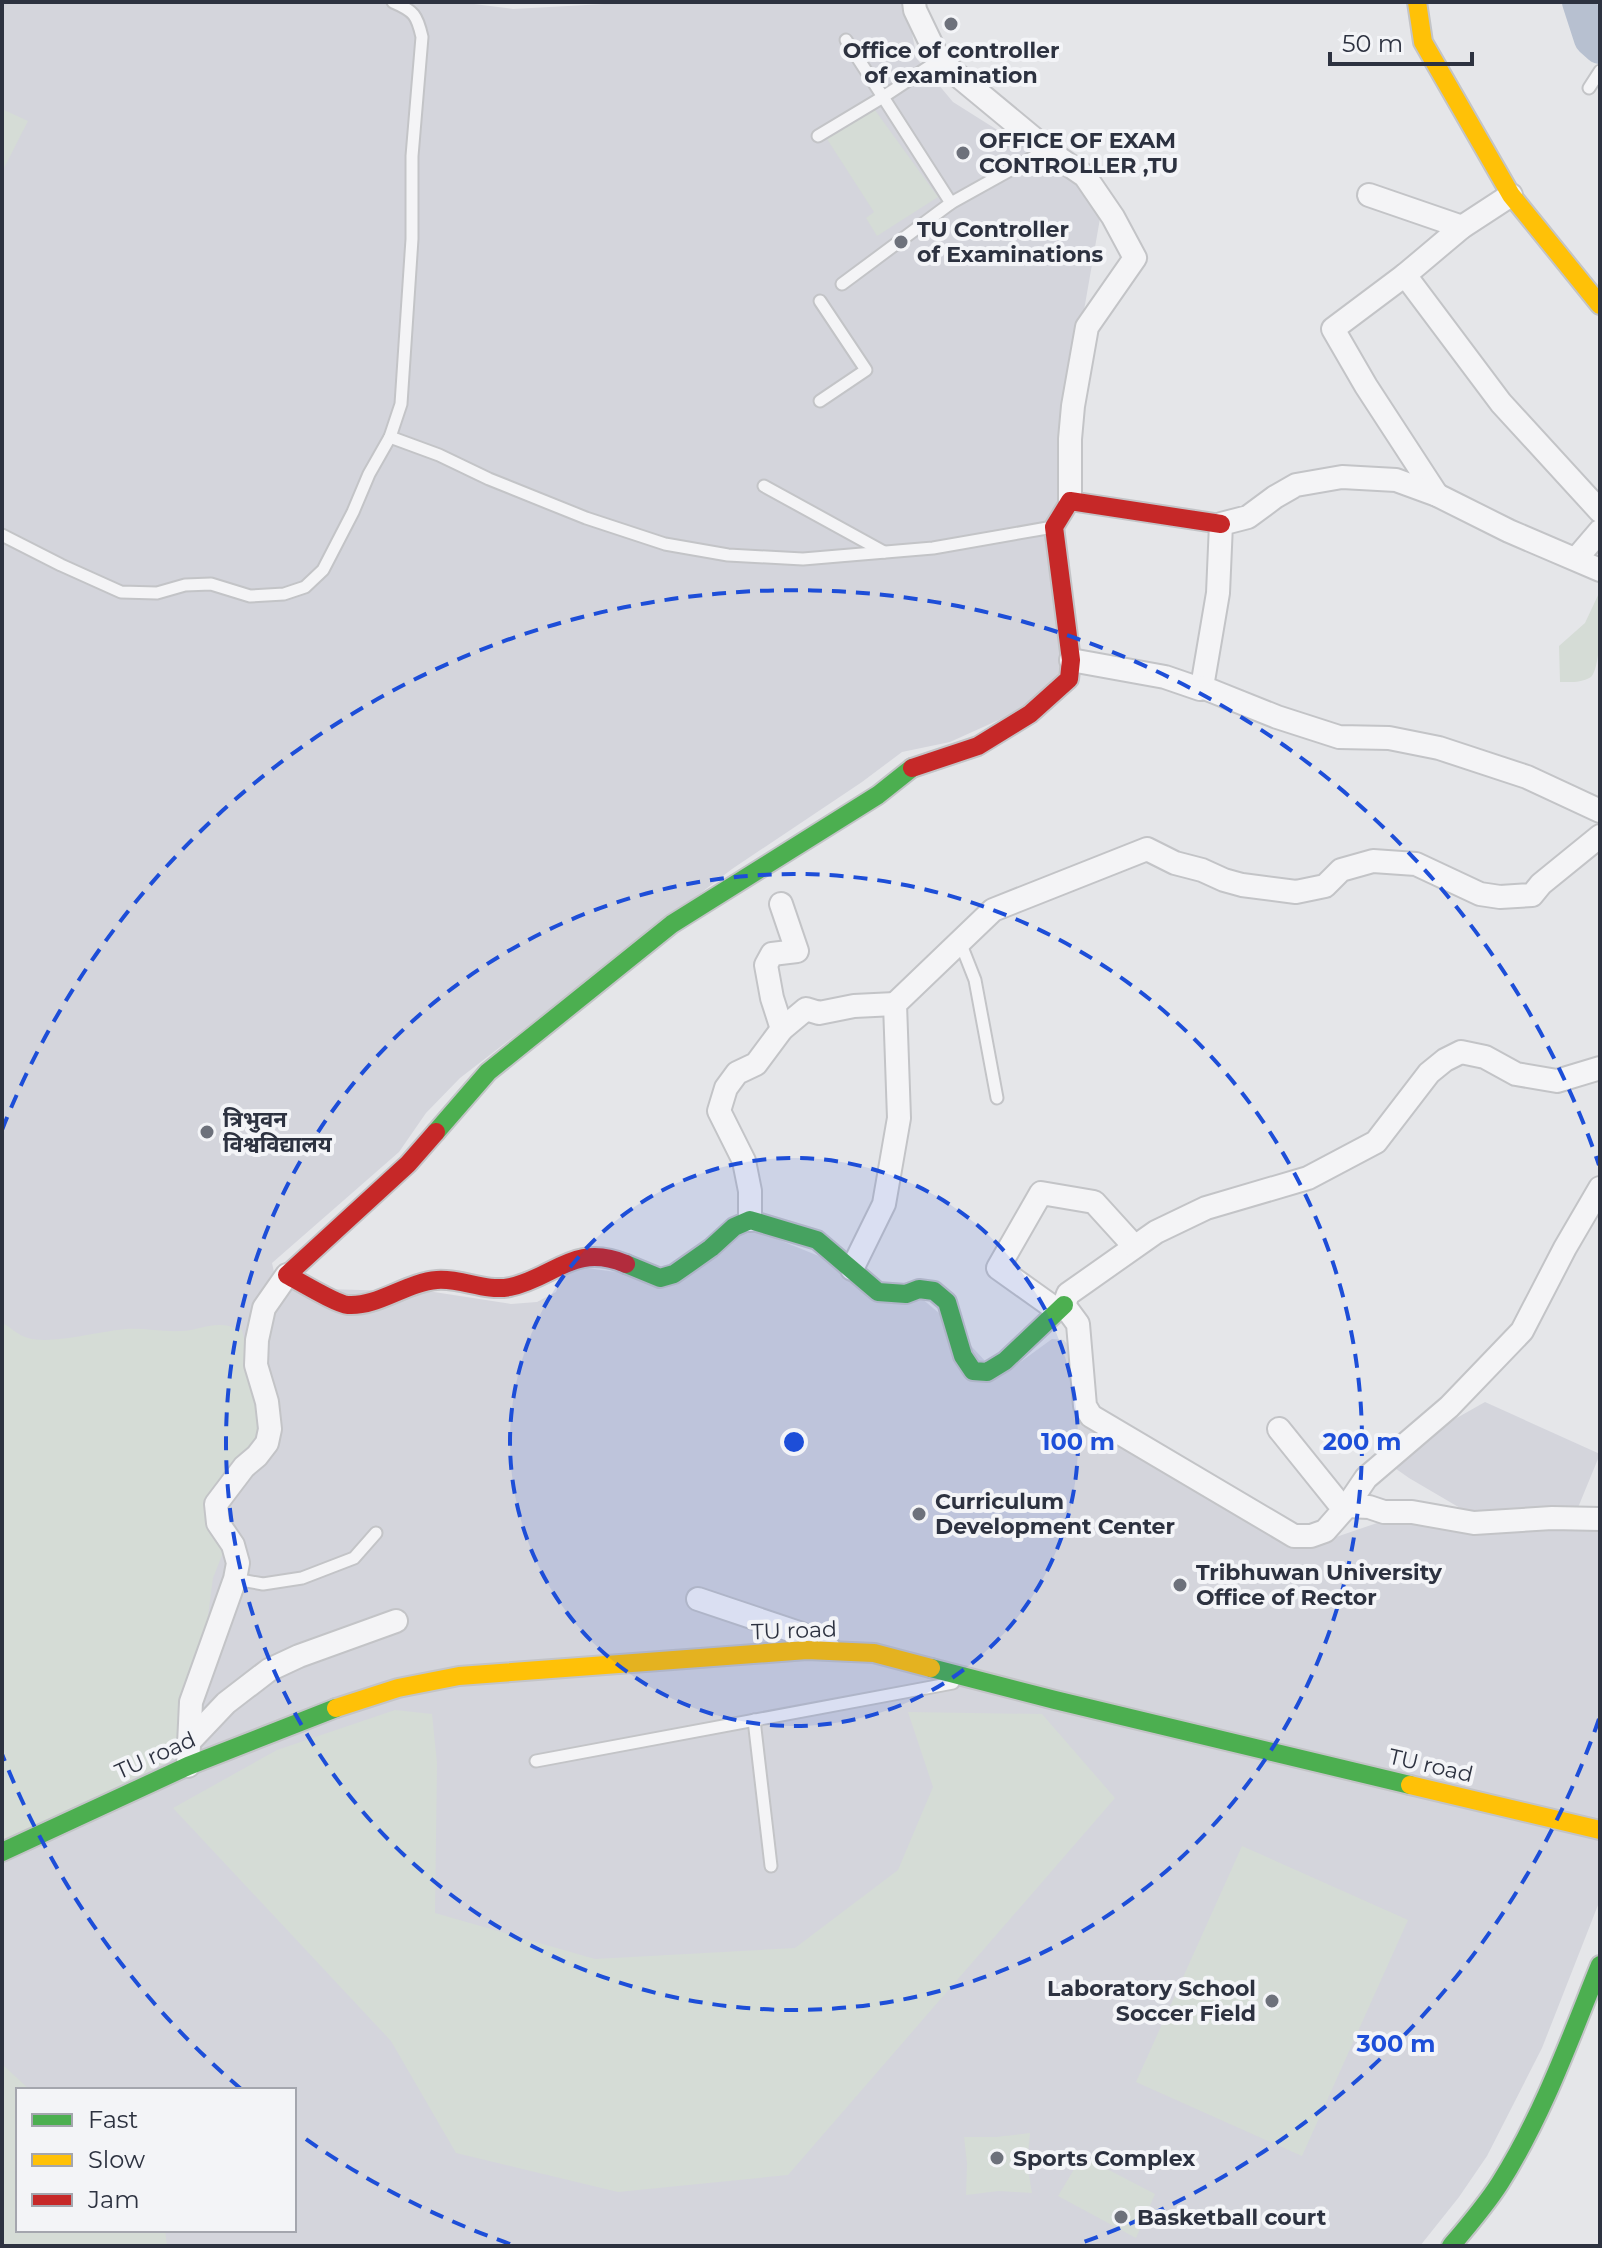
<svg xmlns="http://www.w3.org/2000/svg" width="1602" height="2248" viewBox="0 0 1602 2248" font-family="Montserrat,'Noto Sans Devanagari',sans-serif">
<style>
.built{fill:#d4d5dc;fill-rule:evenodd}
.green{fill:#d5dcd6}
.lines{fill:none;stroke-linecap:round;stroke-linejoin:round}
.river{stroke:#b7c0d0;stroke-width:34}
.lane-casing{stroke:#c3c4c7;stroke-width:15}
.street-casing{stroke:#c3c4c7;stroke-width:26}
.fast-casing{stroke:#c3c4c7;stroke-width:22}
.slow-casing{stroke:#c3c4c7;stroke-width:22}
.jam-casing{stroke:#c3c4c7;stroke-width:22}
.lane{stroke:#f4f4f6;stroke-width:11}
.street{stroke:#f4f4f6;stroke-width:22}
.fast{stroke:#4caf50;stroke-width:18}
.slow{stroke:#ffc107;stroke-width:18}
.jam{stroke:#c62828;stroke-width:18}
.ring{fill:none;stroke:#1d4ed8;stroke-width:4;stroke-dasharray:14 10}
.poi-dot{fill:#6d717b;stroke:#f3f4f7;stroke-width:3}
.labels{text-anchor:middle;stroke-width:8;stroke-linejoin:round;paint-order:stroke}
.poi-label{font-size:22px;font-weight:bold;fill:#2d3240;stroke:#f3f4f7;text-anchor:start}
.street-label{font-size:22px;fill:#2d3240;stroke:#f3f4f7}
.centre{fill:#1d4ed8;stroke:#f3f4f7;stroke-width:4}
.ring-label{font-size:24px;text-anchor:middle;font-weight:bold;fill:#1d4ed8;stroke:#f3f4f7;stroke-width:8;stroke-linejoin:round;paint-order:stroke}
</style>
<rect width="100%" height="100%" fill="#e5e6e9"/>
<g class="built">
<path d="M2 2H458L513 9 641 2H906L917 59 953 102 1037 155 1067 168 1102 207 1060 448 1061 680 1012 714 950 742 902 752 862 782 732 869 460 1078 426 1113 399 1152 272 1263 276 1281 288 1288 434 1292 511 1304 537 1302 556 1292 561 1279 571 1266 654 1277 747 1227 920 1297 946 1319 1000 1377 1052 1339 1064 1340 1071 1349 1078 1405 1301 1549 1380 1522 1398 1518 1492 1532 1600 1530V1900L1542 2048 1487 2156 1459 2197 1420 2246H2ZM18 2090H294V2230H18Z"/>
<polygon points="1485,1402 1600,1454 1577,1510 1472,1515 1409,1478 1392,1466 1416,1441"/>
</g>
<g class="green">
<polygon points="872,106 938,197 877,236 866,218 874,212 827,139"/>
<polygon points="2,109 28,121 2,172"/>
<path d="M1600 591C1600 610 1602 666 1591 677 1581 683 1571 682 1560 682L1559 646 1585 623Z"/>
<path d="M2 1323C11 1327 17 1335 28 1338 51 1345 100 1331 126 1329 144 1328 163 1332 182 1331 207 1329 213 1319 242 1330L266 1433 223 1487 226 1545 213 1578 190 1751 2 1844Z"/>
<polygon points="395,1710 432,1714 437,1763 435,1913 595,1959 795,1948 898,1870 933,1787 908,1712 1042,1714 1115,1798 788,2175 618,2192 456,2153 391,2041 173,1808 277,1750"/>
<polygon points="1242,1846 1408,1920 1302,2156 1136,2082"/>
<polygon points="2,2064 30,2090 18,2090 18,2230 165,2230 167,2246 2,2246"/>
<polygon points="1030,2133 1027,2164 1032,2193 999,2191 966,2195 967,2164 964,2137 996,2137"/>
<polygon points="1082,2156 1155,2194 1136,2238 1058,2196"/>
</g>
<g class="lines">
<polyline class="river" points="1579,2 1591,39 1600,47"/>
<g class="lane-casing">
<g id="lane">
<polyline points="846,40 883,97 939,60"/>
<polyline points="1589,88 1600,71"/>
<polyline points="818,136 883,97 951,203"/>
<polyline points="842,284 951,203 1037,155 1049,152"/>
<polyline points="820,301 866,370 820,401"/>
<polyline points="390,437 439,455 489,479 586,518 665,544 728,555 803,559 933,548 1053,527"/>
<polyline points="764,486 884,552"/>
<path d="M2 535 61 565 121 592 157 593 185 585 211 584 250 596 284 594 305 587 323 570 353 512 369 474 390 437 401 404 412 239V156L422 37C417 15 414 11 393 2"/>
<polyline points="960,942 975,980 997,1098"/>
<polyline points="235,1579 263,1584 302,1578 354,1558 376,1533"/>
<polyline points="754,1720 771,1866"/>
<polyline points="536,1761 953,1683"/>
</g>
</g>
<g class="street-casing">
<g id="street">
<polyline points="914,2 915,10 939,60 1050,152 1085,176 1113,217 1135,258 1087,327 1073,406 1070,439 1070,501"/>
<polyline points="1369,195 1462,227"/>
<polyline points="1405,275 1462,227 1511,195"/>
<polyline points="1437,495 1366,386 1333,329 1405,275 1501,403 1600,511"/>
<polyline points="1576,559 1600,531"/>
<polyline points="1600,570 1509,531 1437,495 1396,480 1342,477 1296,485 1275,497 1248,517 1221,524 1218,593 1202,687 1277,717 1339,737 1389,738 1439,748 1527,777 1600,811"/>
<polyline points="1071,660 1165,677 1200,689 1202,687"/>
<polyline points="781,904 797,951 772,954 766,965 772,998 782,1029"/>
<polyline points="1600,1068 1557,1081 1516,1074 1485,1057 1461,1052 1445,1060 1429,1073 1376,1142 1308,1178 1206,1208 1156,1232 1068,1294 1064,1305 1078,1324 1085,1406 1091,1416 1294,1536 1311,1536 1325,1531 1347,1506 1366,1478 1449,1407 1522,1331 1565,1248 1600,1188"/>
<polyline points="750,1220 750,1191 744,1161 719,1111 726,1088 737,1073 756,1064 782,1029 806,1009 819,1013 854,1006 895,1004"/>
<polyline points="852,1269 884,1204 899,1118 895,1004 993,910 1147,849 1175,863 1202,870 1224,880 1242,885 1296,892 1325,886 1341,870 1373,861 1416,864 1480,894 1500,897 1532,895 1541,884 1600,836"/>
<polyline points="1057,1310 998,1268 1041,1193 1094,1202 1134,1246"/>
<polyline points="1279,1429 1337,1501 1347,1506 1369,1507 1384,1512 1412,1512 1474,1523 1552,1518 1600,1519"/>
<polyline points="698,1599 799,1633 829,1648"/>
<polyline points="189,1742 226,1703 269,1670 299,1656 396,1621"/>
<polyline points="188,1766 191,1702 235,1579 238,1563 233,1545 218,1523 216,1504 244,1467 257,1456 267,1443 270,1429 267,1402 256,1365 257,1340 264,1308 287,1275"/>
</g>
</g>
<g class="fast-casing">
<g id="fast">
<polyline points="436,1132 488,1072 672,924 878,795 912,768"/>
<polyline points="626,1264 660,1278 674,1274 711,1248 734,1227 750,1220 817,1240 878,1292 906,1294 919,1289 934,1291 947,1302 963,1356 973,1371 987,1372 1005,1361 1064,1305"/>
<polyline points="931,1668 1055,1700 1410,1785"/>
<polyline points="2,1852 188,1766 336,1708"/>
<path d="M1451 2246C1468 2226 1486 2205 1500 2183 1543 2115 1570 2039 1600 1965"/>
</g>
</g>
<g class="slow-casing">
<g id="slow">
<polyline points="1417,2 1423,42 1511,195 1600,305"/>
<polyline points="336,1708 398,1688 459,1676 807,1650 874,1653 931,1668"/>
<polyline points="1410,1785 1600,1830"/>
</g>
</g>
<g class="jam-casing">
<g id="jam">
<polyline points="912,768 978,746 1030,714 1069,679 1071,660 1054,527 1070,501 1221,524"/>
<path d="M436 1132 408 1164 287 1275C299 1281 336 1304 348 1305 378 1307 407 1282 437 1280 462 1278 485 1292 510 1287 554 1278 574 1242 626 1264"/>
</g>
</g>
<use href="#lane" class="lane"/>
<use href="#street" class="street"/>
<use href="#fast" class="fast"/>
<use href="#slow" class="slow"/>
<use href="#jam" class="jam"/>
</g>
<circle cx="794" cy="1442" r="284" fill="#1d4ed8" fill-opacity=".12"/>
<g class="ring">
<circle cx="794" cy="1442" r="284"/>
<circle cx="794" cy="1442" r="568"/>
<path d="M1599 1719A851 851 0 0 1 1078 2244M510 2244A851 851 0 0 1 300 2135M241 2089A851 851 0 0 1 2 1754M2 1130A851 851 0 0 1 1599 1165"/>
</g>
<g class="poi-dot">
<circle cx="951" cy="24" r="8"/>
<circle cx="963" cy="153" r="8"/>
<circle cx="901" cy="242" r="8"/>
<circle cx="207" cy="1132" r="8"/>
<circle cx="919" cy="1514" r="8"/>
<circle cx="1180" cy="1585" r="8"/>
<circle cx="1272" cy="2001" r="8"/>
<circle cx="997" cy="2158" r="8"/>
<circle cx="1121" cy="2217" r="8"/>
</g>
<g class="labels">
<g class="poi-label">
<text x="951" y="58" text-anchor="middle">Office of controller<tspan x="951" dy="25">of examination</tspan></text>
<text x="979" y="148">OFFICE OF EXAM<tspan x="979" dy="25">CONTROLLER ,TU</tspan></text>
<text x="917" y="237">TU Controller<tspan x="917" dy="25">of Examinations</tspan></text>
<text x="223" y="1127">त्रिभुवन<tspan x="223" dy="25">विश्वविद्यालय</tspan></text>
<text x="935" y="1509">Curriculum<tspan x="935" dy="25">Development Center</tspan></text>
<text x="1196" y="1580">Tribhuwan University<tspan x="1196" dy="25">Office of Rector</tspan></text>
<text x="1256" y="1996" text-anchor="end">Laboratory School<tspan x="1256" dy="25">Soccer Field</tspan></text>
<text x="1013" y="2166">Sports Complex</text>
<text x="1137" y="2225">Basketball court</text>
</g>
<g class="street-label">
<text transform="translate(794 1630) rotate(-2)" y="8">TU road</text>
<text transform="translate(155 1755) rotate(-24)" y="8">TU road</text>
<text transform="translate(1431 1765) rotate(13)" y="8">TU road</text>
</g>
</g>
<circle cx="794" cy="1442" r="12" class="centre"/>
<g class="ring-label">
<text x="1078" y="1450">100 m</text>
<text x="1362" y="1450">200 m</text>
<text x="1396" y="2052">300 m</text>
</g>
<rect width="1602" height="2248" fill="none" stroke="#2d3240" stroke-width="8"/>
<rect x="16" y="2088" width="280" height="144" fill="#f3f4f7" stroke="#a4a6ae" stroke-width="2"/>
<rect x="32" y="2114" width="40" height="12" fill="#4caf50" stroke="#a4a6ae" stroke-width="2"/>
<text x="88" y="2128" font-size="24" fill="#2d3240">Fast</text>
<rect x="32" y="2154" width="40" height="12" fill="#ffc107" stroke="#a4a6ae" stroke-width="2"/>
<text x="88" y="2168" font-size="24" fill="#2d3240">Slow</text>
<rect x="32" y="2194" width="40" height="12" fill="#c62828" stroke="#a4a6ae" stroke-width="2"/>
<text x="88" y="2208" font-size="24" fill="#2d3240">Jam</text>
<path d="M1330 52v12h142v-12" fill="none" stroke="#2d3240" stroke-width="4"/>
<text x="1342" y="52" font-size="24" fill="#2d3240" stroke="#f3f4f7" stroke-width="6" paint-order="stroke">50 m</text>
</svg>
